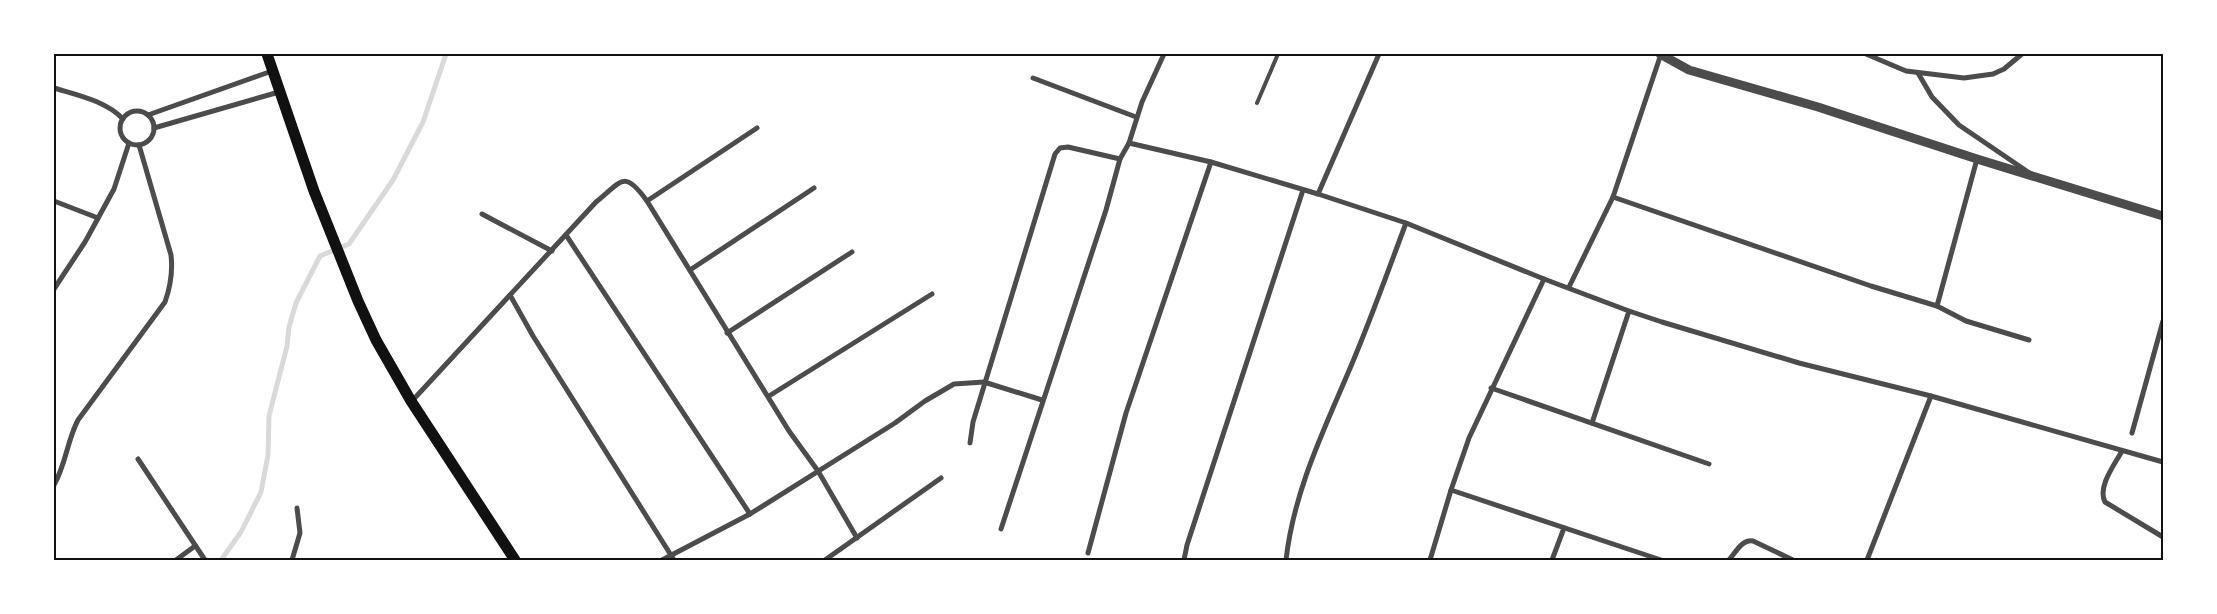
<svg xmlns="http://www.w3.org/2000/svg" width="2217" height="614" viewBox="0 0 2217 614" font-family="'DejaVu Sans',sans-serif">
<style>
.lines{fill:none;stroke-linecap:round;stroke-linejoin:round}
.stream{stroke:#d9d9d9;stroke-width:5}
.service{stroke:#4c4c4c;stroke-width:4}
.minor{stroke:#4c4c4c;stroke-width:5}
.tertiary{stroke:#4c4c4c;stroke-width:9}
.primary{stroke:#111;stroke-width:11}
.neatline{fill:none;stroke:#111;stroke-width:2}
</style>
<rect width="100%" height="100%" fill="#fff"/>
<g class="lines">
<polyline class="stream" points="221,560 241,532 261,492 268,455 269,416 287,346 289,327 296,303 320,256 349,244 393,180 423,122 446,54"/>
<polyline class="service" points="1257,103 1278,54"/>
<g class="minor">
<polyline points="1866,54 1906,71 1964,78 1993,74 2004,69 2022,54"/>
<polyline points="1918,73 1932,97 1959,125 2028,172"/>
<polyline points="1033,78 1136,117"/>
<path d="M54 88C77 95 106 101 123 119"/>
<circle cx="137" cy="128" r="17"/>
<polyline points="148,115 272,71"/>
<polyline points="154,128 279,92"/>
<polyline points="1129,143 1211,162 1318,194 1406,223 1544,279 1629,311 1662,322 1799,363 1931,396 2163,462"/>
<polyline points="1318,194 1379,54"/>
<polyline points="1613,197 1871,286 1937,306 1977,159"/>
<polyline points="54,201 98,218"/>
<polyline points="647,201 757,128"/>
<polyline points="482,214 552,251"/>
<polyline points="566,235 750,514"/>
<polyline points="690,270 814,188"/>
<polyline points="1569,287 1613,197 1661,54"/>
<polyline points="54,289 85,242 114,189 129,143"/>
<polyline points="510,295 533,336 674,560"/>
<polyline points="1937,306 1966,321 2029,340"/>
<polyline points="727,333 852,252"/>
<polyline points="1491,388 1709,464"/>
<polyline points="769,396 932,294"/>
<path d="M412 401 596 202C622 181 624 169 647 201L789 431 818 471 857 538"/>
<polyline points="1592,423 1629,311"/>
<polyline points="2132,433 2163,321"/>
<polyline points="970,443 973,422 1055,154 1060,148 1068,147 1120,159"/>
<path d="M2122 451C2115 464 2097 487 2105 502L2163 537"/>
<polyline points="138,459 205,560"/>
<path d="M54 485C66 464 67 441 78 420L165 302C171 285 173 272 171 255L139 145"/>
<polyline points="1451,490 1661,560"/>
<polyline points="1001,529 1106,210 1120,159 1129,143 1142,102 1164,54"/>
<polyline points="1088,553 1126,413 1211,162"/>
<polyline points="176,560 195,546"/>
<polyline points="292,560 300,533 297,508"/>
<polyline points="662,560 750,514 895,423 925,401 954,384 984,382 1042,400"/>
<polyline points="825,560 941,478"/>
<polyline points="1184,560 1187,545 1303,190"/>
<path d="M1286 560C1294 490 1324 430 1351 366 1371 319 1388 271 1406 223"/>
<polyline points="1430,560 1451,490 1469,438 1544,279"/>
<polyline points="1552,560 1564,528"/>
<path d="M1729 560C1736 552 1742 539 1753 541L1793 560"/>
<polyline points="1867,560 1931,396"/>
</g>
<polyline class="tertiary" points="1660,54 1689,70 1818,107 1977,159 2163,216"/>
<polyline class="primary" points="267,54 314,191 358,301 376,340 411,401 515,560"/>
</g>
<rect width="2217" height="614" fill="none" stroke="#ffffff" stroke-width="110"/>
<rect x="55" y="55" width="2107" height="504" class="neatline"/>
</svg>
